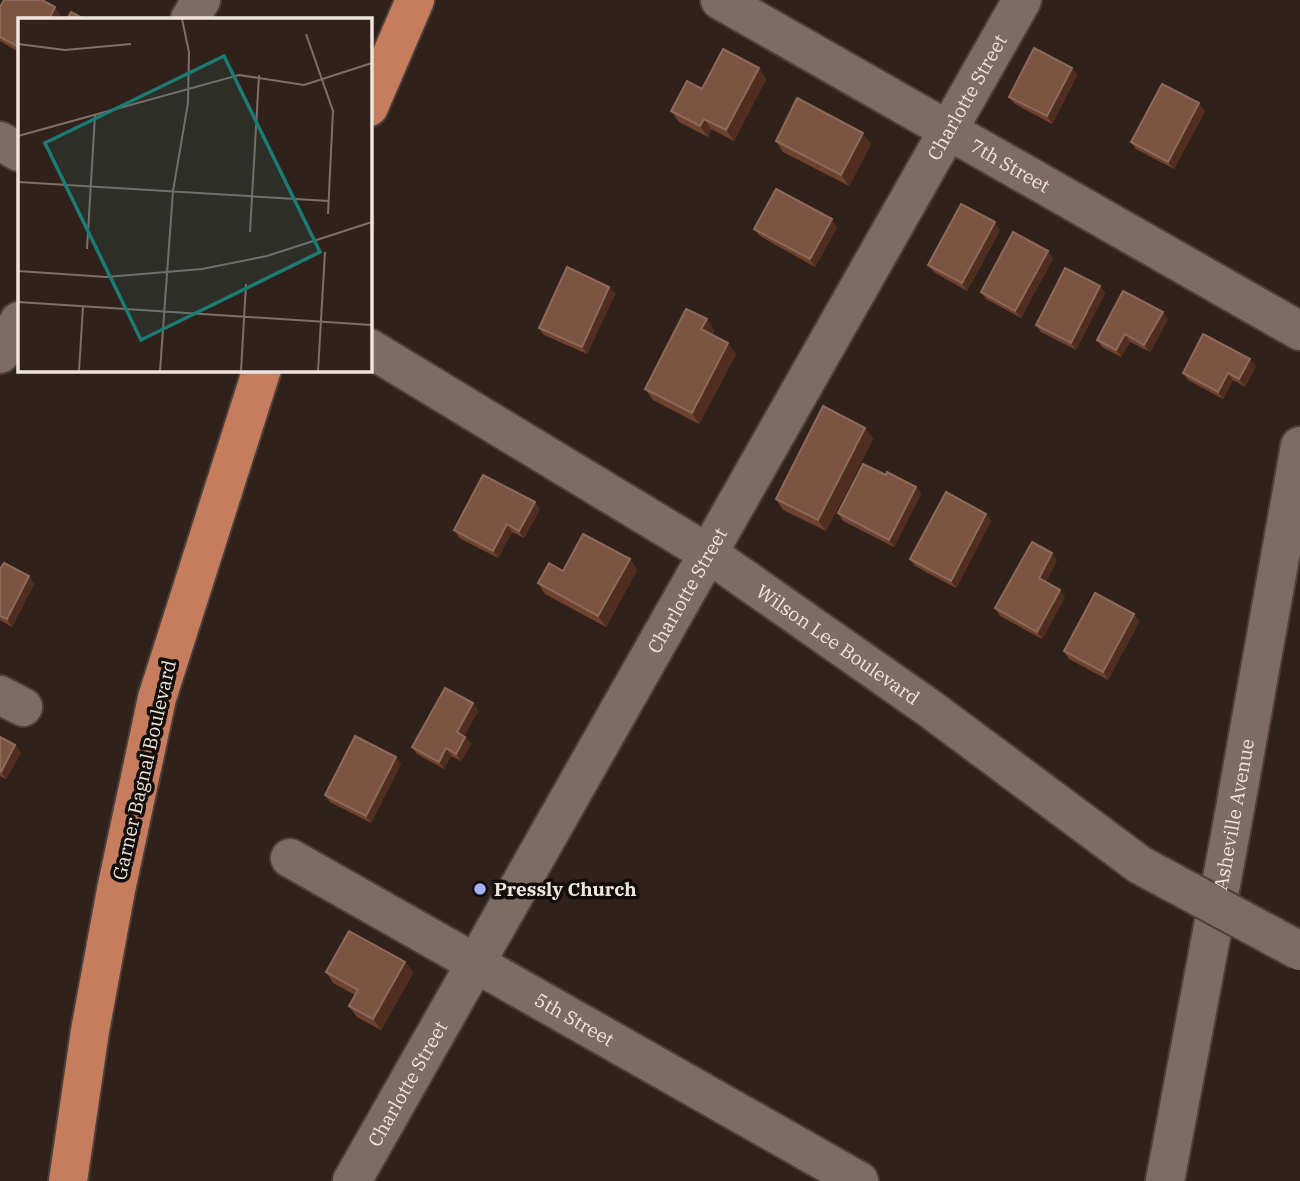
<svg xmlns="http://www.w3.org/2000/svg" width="1300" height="1181" viewBox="0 0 1300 1181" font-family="'IBM Plex Serif',serif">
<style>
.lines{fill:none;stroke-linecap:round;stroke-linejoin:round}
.minor-casing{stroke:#4c3f3a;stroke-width:42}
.highway-casing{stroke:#4c3f3a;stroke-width:42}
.minor{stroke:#7e6b64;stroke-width:38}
.highway{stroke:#c67d5d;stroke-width:38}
.minor-bridge-casing{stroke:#4c3f3a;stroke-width:42;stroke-linecap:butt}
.minor-bridge{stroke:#7e6b64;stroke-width:38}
.wall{fill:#6e422f}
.shaded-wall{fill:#502e1f}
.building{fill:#7c5442;stroke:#8e6a5b;stroke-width:2}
.poi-dot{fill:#a5b1fc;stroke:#130d0a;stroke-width:2.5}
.labels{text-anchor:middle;stroke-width:7;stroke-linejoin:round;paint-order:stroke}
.street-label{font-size:19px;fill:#efe5e0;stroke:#130d0a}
.poi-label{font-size:19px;font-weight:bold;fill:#efe5e0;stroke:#130d0a;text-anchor:start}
.inset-road{fill:none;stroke:#7d6f6a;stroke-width:2}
.view{fill:#1a7c74;fill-opacity:0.15;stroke:#1a7c74;stroke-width:3.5}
.inset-edge{fill:none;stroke:#efe5e0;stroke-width:3.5}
</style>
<rect width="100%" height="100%" fill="#31211b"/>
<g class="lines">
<g class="minor-casing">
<g id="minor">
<path id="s1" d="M720 0 1300 331"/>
<polyline points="190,19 201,0"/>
<polyline points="0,141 19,152"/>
<path id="s2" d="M369 348 709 554 929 708 1140 865"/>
<polyline points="0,354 19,321"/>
<polyline points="0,695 23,707"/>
<path id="s3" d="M290 858 859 1181"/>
<path id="s4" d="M352 1181 1022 0"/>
<path id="s5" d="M1165 1181 1231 831 1300 446"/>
</g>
</g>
<g class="highway-casing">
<g id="highway">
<polyline points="369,107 415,0"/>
<polyline points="68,1181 90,1031 116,890 157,698 262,369"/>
</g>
</g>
<use href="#minor" class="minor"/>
<use href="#highway" class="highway"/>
<g class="minor-bridge-casing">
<polyline id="minor-bridge" points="1140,865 1300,951"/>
</g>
<use href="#minor-bridge" class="minor-bridge"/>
</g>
<g class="wall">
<polygon points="0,7 60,14 58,19 19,19 19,52 0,41"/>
<polygon points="759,68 766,79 734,141 711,129 708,137 679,122 671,111 702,89"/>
<polygon points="1072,68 1077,75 1052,124 1015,104 1009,97"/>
<polygon points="1205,111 1174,169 1136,149 1131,142"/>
<polygon points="776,141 871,144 849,186 783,152"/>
<polygon points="837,227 815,267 760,236 754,229"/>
<polygon points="1000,230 967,291 934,272 928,265"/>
<polygon points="1053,258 1021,318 986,299 981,292"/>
<polygon points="1100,286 1105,293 1076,350 1041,332 1036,325"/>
<polygon points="609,287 615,294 587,354 544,335 539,328"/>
<polygon points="1163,312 1168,319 1150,352 1130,342 1121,357 1102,347 1097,340"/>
<polygon points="714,330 712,335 736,354 699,424 653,400 645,389"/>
<polygon points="1256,366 1245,387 1233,380 1223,399 1188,380 1183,373"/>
<polygon points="865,428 873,439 826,531 783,510 776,499"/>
<polygon points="886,475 916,487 921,494 894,547 843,521 838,513"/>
<polygon points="540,509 524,538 512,532 498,558 459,538 454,530"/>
<polygon points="986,514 991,521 956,588 915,566 910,559"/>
<polygon points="630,559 637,570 606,627 545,594 538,583 563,571"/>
<polygon points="1057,560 1046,582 1065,597 1042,639 1000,616 995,608"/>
<polygon points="0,569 29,576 34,584 12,627 0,620"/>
<polygon points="1134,614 1139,622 1108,680 1069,659 1064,651"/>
<polygon points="473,703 478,711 464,736 471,744 461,761 451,756 444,769 417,754 412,747"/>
<polygon points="0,737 15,745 21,753 6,779 0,776"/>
<polygon points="401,764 371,823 330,802 325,795"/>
<polygon points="405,962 413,973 381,1030 357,1017 349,1006 355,995 333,983 326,972"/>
</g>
<g class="shaded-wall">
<polygon points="55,7 60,14 58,19 49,19"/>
<polygon points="759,68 766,79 734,141 726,130"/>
<polygon points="1072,68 1077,75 1052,124 1047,116"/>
<polygon points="1199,103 1205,111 1174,169 1168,162"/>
<polygon points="704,119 711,129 708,137 700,126"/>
<polygon points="863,133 871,144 849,186 841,175"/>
<polygon points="832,219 837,227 815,267 810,259"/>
<polygon points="995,222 1000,230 967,291 962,283"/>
<polygon points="1048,251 1053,258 1021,318 1015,311"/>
<polygon points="1100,286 1105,293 1076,350 1071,343"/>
<polygon points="609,287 615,294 587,354 582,347"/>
<polygon points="1163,312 1168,319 1150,352 1144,345"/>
<polygon points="707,319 714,330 709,340 701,329"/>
<polygon points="1125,334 1130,342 1121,357 1116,350"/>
<polygon points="728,343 736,354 699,424 692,413"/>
<polygon points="1250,359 1256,366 1245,387 1239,379"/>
<polygon points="1228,373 1233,380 1223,399 1218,392"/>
<polygon points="865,428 873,439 826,531 818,520"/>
<polygon points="916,487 921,494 894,547 889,540"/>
<polygon points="535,502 540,509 524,538 519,531"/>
<polygon points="986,514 991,521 956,588 951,581"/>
<polygon points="507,524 512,532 498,558 493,551"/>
<polygon points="1052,553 1057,560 1044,585 1039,578"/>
<polygon points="630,559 637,570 606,627 598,616"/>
<polygon points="29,576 34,584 12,627 7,619"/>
<polygon points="1060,590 1065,597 1042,639 1037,632"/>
<polygon points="1134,614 1139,622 1108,680 1103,672"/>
<polygon points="473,703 478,711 462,740 457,732"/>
<polygon points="465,737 471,744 461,761 456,754"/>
<polygon points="15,745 21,753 6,779 1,772"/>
<polygon points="446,748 451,756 444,769 439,762"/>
<polygon points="396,757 401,764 371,823 366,816"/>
<polygon points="405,962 413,973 381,1030 373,1019"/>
</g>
<g class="building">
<polygon points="4,0 42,0 55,7 49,19 19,19 19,47 0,37 0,7"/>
<polygon points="71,12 84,19 67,19"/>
<polygon points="1034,48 1072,68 1047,116 1009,97"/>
<polygon points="723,49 759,68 726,130 704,119 700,126 671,111 687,81 702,89"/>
<polygon points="1162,84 1199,103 1168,162 1131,142"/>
<polygon points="797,98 863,133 841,175 776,141"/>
<polygon points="776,189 832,219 810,259 754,229"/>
<polygon points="961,204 995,222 962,283 928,265"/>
<polygon points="1013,232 1048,251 1015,311 981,292"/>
<polygon points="567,267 609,287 582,347 539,328"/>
<polygon points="1065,268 1100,286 1071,343 1036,325"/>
<polygon points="1123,291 1163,312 1144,345 1125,334 1116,350 1097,340"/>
<polygon points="686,309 707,319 701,329 728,343 692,413 645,389"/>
<polygon points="1203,334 1250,359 1239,379 1228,373 1218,392 1183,373"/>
<polygon points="823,406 865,428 818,520 776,499"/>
<polygon points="863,464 886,475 887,472 916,487 889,540 838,513"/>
<polygon points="483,475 535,502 519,531 507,524 493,551 454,530"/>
<polygon points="946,492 986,514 951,581 910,559"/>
<polygon points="583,534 630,559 598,616 538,583 549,563 563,571"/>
<polygon points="1032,542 1052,553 1039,578 1060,590 1037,632 995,608"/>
<polygon points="4,563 29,576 7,619 0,616 0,569"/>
<polygon points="1095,593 1134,614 1103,672 1064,651"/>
<polygon points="445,688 473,703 457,732 465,737 456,754 446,748 439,762 412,747"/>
<polygon points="355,736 396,757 366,816 325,795"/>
<polygon points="0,737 15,745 1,772 0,771"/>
<polygon points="349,931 405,962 373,1019 349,1006 358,990 326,972"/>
</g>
<circle class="poi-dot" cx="480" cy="889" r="7"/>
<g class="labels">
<g class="street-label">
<text dy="7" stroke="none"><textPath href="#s4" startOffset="1246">Charlotte Street</textPath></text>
<text dy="7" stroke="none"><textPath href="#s1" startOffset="334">7th Street</textPath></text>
<text dy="7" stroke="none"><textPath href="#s4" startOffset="679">Charlotte Street</textPath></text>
<text dy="7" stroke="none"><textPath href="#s2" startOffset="555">Wilson Lee Boulevard</textPath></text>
<text transform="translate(144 770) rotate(-77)" y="7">Garner Bagnal Boulevard</text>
<text dy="7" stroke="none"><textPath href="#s5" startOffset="373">Asheville Avenue</textPath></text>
<text dy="7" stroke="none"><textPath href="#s3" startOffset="327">5th Street</textPath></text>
<text dy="7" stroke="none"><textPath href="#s4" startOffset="112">Charlotte Street</textPath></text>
</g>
<g class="poi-label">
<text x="494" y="896">Pressly Church</text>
</g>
</g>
<g transform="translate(18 18)">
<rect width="354" height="354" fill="#31211b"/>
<path class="inset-road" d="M288 16 315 93 310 196M0 26 47 32 113 26M0 118 221 57 286 67 354 45M0 164 311 183M232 214 241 57M69 231 77 97M0 253 88 259 184 251 249 238 354 204M0 284 354 307M61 353 65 289M142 353 155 173 170 85 171 34 164 1M223 353 228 266M300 353 307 234"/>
<path class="view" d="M206 38 302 234 123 322 27 125Z"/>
<rect width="354" height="354" class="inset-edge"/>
</g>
</svg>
